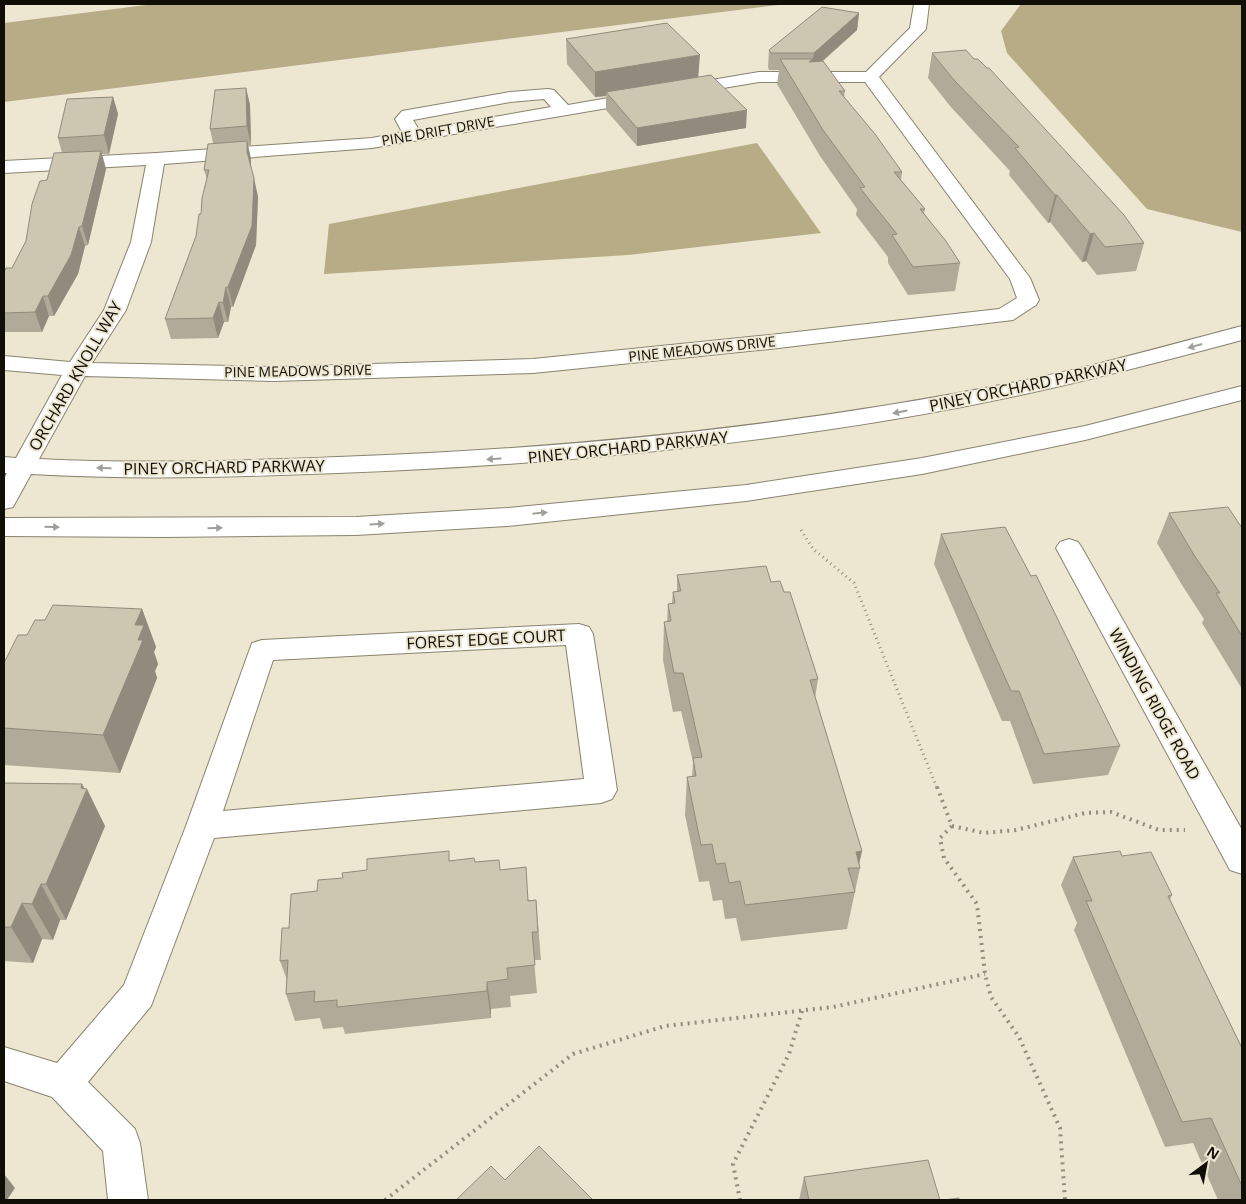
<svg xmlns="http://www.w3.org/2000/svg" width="1246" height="1204" viewBox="0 0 1246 1204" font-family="'Open Sans',sans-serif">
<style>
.forest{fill:#b7ac85}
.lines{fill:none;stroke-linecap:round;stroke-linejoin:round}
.minor-casing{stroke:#89836f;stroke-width:2}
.path-far1{stroke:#918d7d;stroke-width:3;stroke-dasharray:1 4;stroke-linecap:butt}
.path{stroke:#918d7d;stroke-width:4;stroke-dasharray:2 5;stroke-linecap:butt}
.minor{fill:#fff;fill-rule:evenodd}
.wall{fill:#b0aa98}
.shaded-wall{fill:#908b7c}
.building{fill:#cdc6b1;stroke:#908b7c}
.oneway{fill:#9f9f9c}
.labels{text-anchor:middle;stroke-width:4;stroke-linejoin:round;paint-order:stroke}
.far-street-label{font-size:14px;fill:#100e07;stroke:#ede7d1}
.street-label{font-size:16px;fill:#100e07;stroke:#ede7d1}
</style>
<rect width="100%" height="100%" fill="#ede7d1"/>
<g class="forest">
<polygon points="154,4 786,4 4,102 4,23"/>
<polygon points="1021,4 1242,4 1242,232 1147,209 1007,53 1001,31"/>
<polygon points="757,143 821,233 628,255 324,274 329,224"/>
</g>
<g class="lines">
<g class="minor-casing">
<g id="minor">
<path d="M914 4H929L926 29 879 77 1030 278 1039 300 1036 305 1013 320 770 349 533 373 274 381 85 376 39 459C139 464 239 461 338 457 565 449 789 427 1011 383 1089 368 1165 346 1242 326V340C1127 371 1012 400 895 419 710 450 525 466 338 473 236 477 133 480 31 474L13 507 4 509V479L7 473H4V457L16 458 62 375 4 370V356L70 362 104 310 131 242 146 165 4 173V161L156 153 372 138 402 132 395 119 402 111 510 92 548 89 554 90 568 105 643 92 649 93 652 97 649 101 643 102 372 148 164 164 151 242 126 310 92 363 274 367 533 359 770 335 999 309 1017 298 1010 279 865 82H759L682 95 676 94 673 90 676 86 682 85 759 72H866L910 28ZM544 99 551 107 419 130 413 120 510 102Z"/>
<polygon points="1242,386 1242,400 1085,440 922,474 746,501 507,526 356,535 164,537 4,536 4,518 356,517 507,508 746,485 922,458 1085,426"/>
<polygon points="1069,539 1078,542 1082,548 1242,830 1242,874 1230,870 1056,548 1060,542"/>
<path d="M579 624 589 627 593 634 617 790 612 799 601 803 214 838 151 1006 88 1082 135 1129 140 1143 148 1200H108L103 1151 52 1097 4 1081V1047L57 1063 124 985 186 826 252 643 262 640ZM566 645 584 779 223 811 273 660Z"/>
</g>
</g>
<polyline class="path-far1" points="801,530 813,549 854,583 937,788"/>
<g class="path">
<polyline points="937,787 952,826 940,838 944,858 977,904 985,974 991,997 1019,1037 1060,1128 1065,1200"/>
<polyline points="952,826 984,833 1016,830 1085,813 1111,812 1159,830 1185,830"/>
<polyline points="385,1200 573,1054 665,1026 833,1007 985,974"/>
<polyline points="740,1200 733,1164 789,1054 802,1011"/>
</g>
<use href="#minor" class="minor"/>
</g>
<g class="wall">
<polygon points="859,13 857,30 822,62 845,91 844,97 902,172 901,180 925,209 924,213 960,263 955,291 908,295 888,263 888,257 856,215 857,209 820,156 777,84 779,70 769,70 768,67 769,50"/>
<polygon points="566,39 699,77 746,128 637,146 606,110 606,96 595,97 567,64"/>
<polygon points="932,53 1144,243 1136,271 1097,275 1086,261 1082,262 1050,222 1048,223 1009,175 1010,171 950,106 928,78"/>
<polygon points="246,88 250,105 251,145 248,145 251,159 251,167 258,197 256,245 233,307 231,307 228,322 224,322 218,338 171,339 165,319 196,236 201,214 207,179 204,170 213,143 210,129"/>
<polygon points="113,97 118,114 109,154 102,154 106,169 88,245 85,246 78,274 54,316 49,316 42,332 4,332 4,272 12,268 26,241 47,180 62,153 58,138"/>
<polygon points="1169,513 1242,528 1242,689 1202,623 1204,619 1182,585 1157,543"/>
<polygon points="941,534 1120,746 1108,775 1033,784 1010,721 1002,721 934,564"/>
<polygon points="677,575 771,582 784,592 818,679 815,698 862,851 859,864 860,868 847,929 741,941 736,918 725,919 722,900 713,901 709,881 699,882 685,815 687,777 692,777 693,762 681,711 673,712 663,660 664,622 667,622 668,604 672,603 673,592 677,591"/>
<polygon points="142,609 156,647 154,652 158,664 155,671 157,678 120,773 4,765 4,663 27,635 45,620"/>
<polygon points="4,783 82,784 105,826 66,920 60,920 53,940 42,939 33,963 4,961"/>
<polygon points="1122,856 1172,895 1170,900 1242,1048 1242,1200 1218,1200 1193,1143 1165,1147 1074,930 1077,923 1061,885 1073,857"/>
<polygon points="474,858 475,862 500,870 529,900 536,900 541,960 534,960 537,993 510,996 511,1007 491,1009 491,1018 345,1034 343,1027 323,1029 320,1018 295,1021 286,994 287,980 280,961 289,928 317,891 343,878 451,861"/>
<polygon points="804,1177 940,1200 799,1200"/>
</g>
<g class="shaded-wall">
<polygon points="859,13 857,30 812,70 809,62 813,59 814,53"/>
<polygon points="700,55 698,80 606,92 606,96 595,97 595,72"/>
<polygon points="246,88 250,105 251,145 247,126"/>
<polygon points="113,97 118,114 109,154 104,135"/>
<polygon points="747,110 746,128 637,146 637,128"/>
<polygon points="247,141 251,159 251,170 247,152"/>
<polygon points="101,151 106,169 88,245 82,226"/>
<polygon points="254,178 258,197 256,245 233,307 228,287"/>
<polygon points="1055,195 1057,195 1050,222 1048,223"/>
<polygon points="79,227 85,246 78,274 54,316 48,296"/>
<polygon points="1094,233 1086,261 1082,262 1090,234"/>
<polygon points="226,287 231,307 228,322 223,303"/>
<polygon points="43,296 49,316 42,332 35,312"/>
<polygon points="219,302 224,322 218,338 213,318"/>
<polygon points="142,609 156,647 154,652 158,664 155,671 157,678 120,773 103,735 138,640 135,625"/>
<polygon points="82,784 86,792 87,789 105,826 66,920 46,884"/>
<polygon points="862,851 858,868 856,852"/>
<polygon points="41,884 60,920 53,940 32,904"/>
<polygon points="22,903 42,939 33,963 11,927"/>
<polygon points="487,982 491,1009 491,1018 487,991"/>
<polygon points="4,1174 15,1188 7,1200 4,1200"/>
</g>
<g class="building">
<polygon points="822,7 859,13 814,53 771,53 769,50"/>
<polygon points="667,23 700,55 595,72 566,39"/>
<polygon points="966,50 974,59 978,59 987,68 989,68 1124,215 1144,243 1105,247 1094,233 1090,234 1057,195 1055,195 1015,148 1019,147 954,80 932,53"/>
<polygon points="780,59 813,59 809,62 823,61 845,91 839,91 875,134 902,172 894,172 925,209 920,209 946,241 960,263 913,267 892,235 897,234 860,188 865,187 823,130"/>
<polygon points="711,75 747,110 637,128 606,92"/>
<polygon points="246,88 247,126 210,129 215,90"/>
<polygon points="113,97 104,135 58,138 67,99"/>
<polygon points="247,141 247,152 254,178 252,226 228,287 226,287 223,303 219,302 213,318 165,319 196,236 199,214 201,214 202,198 209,170 204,170 208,144"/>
<polygon points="101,151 82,226 79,227 71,255 48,296 43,296 35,312 4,313 4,272 6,268 12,268 26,241 32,204 40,181 47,180 54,153"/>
<polygon points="1228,507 1242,528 1242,636 1216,593 1220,593 1194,555 1169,513"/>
<polygon points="1005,527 1031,576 1036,575 1120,746 1044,754 1019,691 1011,691 941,534"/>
<polygon points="766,566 771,582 780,581 784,592 790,592 818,679 810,680 862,851 856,852 860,868 848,868 855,892 745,905 740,881 729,883 725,863 716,864 712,844 701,845 687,777 696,776 693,758 702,757 683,673 674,673 664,622 671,621 668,604 675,603 673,592 681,591 677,575"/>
<polygon points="53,605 142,609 135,625 144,625 138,640 143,640 103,735 4,728 4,663 18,635 27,635 35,620 45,620"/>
<polygon points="4,783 82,784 81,788 87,789 46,884 41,884 32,904 22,903 11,927 4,927"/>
<polygon points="449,851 449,861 474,858 475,862 499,860 500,870 526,867 528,901 536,900 538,932 532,932 535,965 507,968 508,979 487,982 487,991 337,1007 337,1000 314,1002 315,991 286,994 288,960 280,961 282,928 289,928 291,894 317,891 318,880 343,878 342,873 367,870 367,859"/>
<polygon points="1120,851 1122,856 1151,852 1172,895 1168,896 1242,1048 1242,1186 1211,1118 1182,1122 1086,901 1092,901 1073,857"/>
<polygon points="539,1146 593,1200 456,1200 491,1166 505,1180"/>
<polygon points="928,1160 940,1200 809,1200 804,1177"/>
<polygon points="959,1198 959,1200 944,1200"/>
</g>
<defs><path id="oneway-solid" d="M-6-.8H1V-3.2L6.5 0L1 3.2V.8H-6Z" transform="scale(1.25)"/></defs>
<g class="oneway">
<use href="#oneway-solid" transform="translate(1195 346) rotate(164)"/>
<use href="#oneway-solid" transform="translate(900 412) rotate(169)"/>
<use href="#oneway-solid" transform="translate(494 459) rotate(177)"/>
<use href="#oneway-solid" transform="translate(104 468) rotate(-179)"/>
<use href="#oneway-solid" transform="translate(540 513) rotate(-6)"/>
<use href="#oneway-solid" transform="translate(377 524) rotate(-3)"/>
<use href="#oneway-solid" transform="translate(52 527) rotate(1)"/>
<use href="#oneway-solid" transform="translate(215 528) rotate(-1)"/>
</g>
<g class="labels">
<g class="far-street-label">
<text transform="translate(438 131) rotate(-10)" y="5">PINE DRIFT DRIVE</text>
<text transform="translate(702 349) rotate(-6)" y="5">PINE MEADOWS DRIVE</text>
<text transform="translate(298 371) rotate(-1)" y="5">PINE MEADOWS DRIVE</text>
</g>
<g class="street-label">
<text transform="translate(75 376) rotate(-60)" y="6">ORCHARD KNOLL WAY</text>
<text transform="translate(1028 385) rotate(-12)" y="6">PINEY ORCHARD PARKWAY</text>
<text transform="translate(628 447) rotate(-6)" y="6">PINEY ORCHARD PARKWAY</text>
<text transform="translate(224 467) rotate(-1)" y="6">PINEY ORCHARD PARKWAY</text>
<text transform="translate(486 639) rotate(-3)" y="6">FOREST EDGE COURT</text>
<text transform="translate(1155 704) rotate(61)" y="6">WINDING RIDGE ROAD</text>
</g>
</g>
<rect width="1246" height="1204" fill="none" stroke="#100e07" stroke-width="10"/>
<g transform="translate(1206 1164) rotate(32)" stroke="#ede7d1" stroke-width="4" paint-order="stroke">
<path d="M0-4L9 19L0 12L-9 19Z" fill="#100e07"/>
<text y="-8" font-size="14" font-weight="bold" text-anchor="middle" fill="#100e07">N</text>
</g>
</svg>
